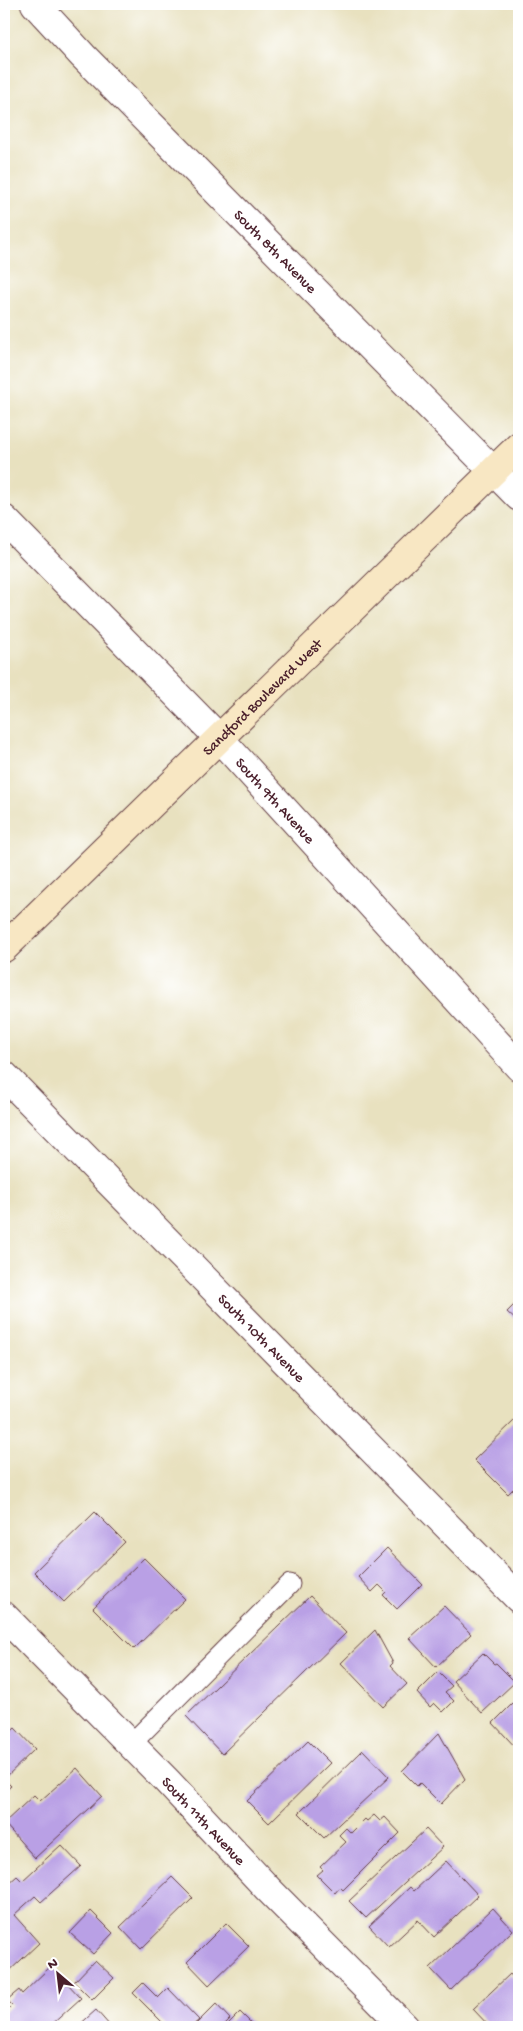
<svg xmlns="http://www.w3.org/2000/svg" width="523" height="2031" viewBox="0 0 523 2031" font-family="'Gochi Hand',sans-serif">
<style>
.building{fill:#b9a0e5}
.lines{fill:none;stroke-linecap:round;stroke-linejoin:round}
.lane-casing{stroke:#623c41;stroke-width:21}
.street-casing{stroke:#623c41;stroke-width:30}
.secondary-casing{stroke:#623c41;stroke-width:30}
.lane{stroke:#fff;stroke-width:19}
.street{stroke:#fff;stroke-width:28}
.secondary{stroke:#f8e7c3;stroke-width:28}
.labels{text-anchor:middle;stroke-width:4;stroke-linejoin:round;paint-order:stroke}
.street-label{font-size:15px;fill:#4a1f2b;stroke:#fff}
</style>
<rect width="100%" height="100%" fill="#fff"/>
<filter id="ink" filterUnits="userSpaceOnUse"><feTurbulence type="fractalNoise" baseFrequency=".02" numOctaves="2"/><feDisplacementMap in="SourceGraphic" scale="10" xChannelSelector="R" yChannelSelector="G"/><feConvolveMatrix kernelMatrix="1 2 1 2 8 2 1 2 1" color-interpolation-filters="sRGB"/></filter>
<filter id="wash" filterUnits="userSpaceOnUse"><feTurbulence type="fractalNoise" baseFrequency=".0096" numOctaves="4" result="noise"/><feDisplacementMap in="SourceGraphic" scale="20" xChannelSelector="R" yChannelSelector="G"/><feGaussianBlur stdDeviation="1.12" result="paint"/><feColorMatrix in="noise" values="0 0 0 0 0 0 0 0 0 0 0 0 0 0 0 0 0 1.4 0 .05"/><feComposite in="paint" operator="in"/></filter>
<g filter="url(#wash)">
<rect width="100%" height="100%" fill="#e8e1bf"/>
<g id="blocks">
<g class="building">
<polygon points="519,1300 519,1323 507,1312"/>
<polygon points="516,1419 519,1423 519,1483 508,1494 474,1460"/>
<polygon points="95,1512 125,1542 64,1602 34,1572"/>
<polygon points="387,1548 422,1584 397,1609 383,1595 386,1592 379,1585 372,1592 358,1577"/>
<polygon points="144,1558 185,1599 134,1649 93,1608"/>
<polygon points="310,1596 346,1633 222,1754 186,1716"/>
<polygon points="444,1606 471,1634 436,1667 409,1638"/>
<polygon points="375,1630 393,1663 390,1666 407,1684 383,1707 341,1663"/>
<polygon points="483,1653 494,1664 496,1663 515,1682 482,1713 453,1681"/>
<polygon points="438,1672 452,1686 445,1692 454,1701 443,1712 434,1703 430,1707 417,1693"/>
<polygon points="519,1697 519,1751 493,1723"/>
<polygon points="15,1728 35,1749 4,1779 11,1786 4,1792 4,1738"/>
<polygon points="439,1733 465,1779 441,1804 420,1783 417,1786 402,1771"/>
<polygon points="308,1741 330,1763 269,1823 247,1801"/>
<polygon points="363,1750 389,1777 324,1838 299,1813"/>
<polygon points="77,1768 102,1796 35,1858 4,1823 34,1795 40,1801"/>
<polygon points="374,1815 380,1821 385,1817 400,1833 343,1890 340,1887 335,1893 317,1875 323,1870 320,1867 346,1842 339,1835 346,1828 351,1833 365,1819 367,1821"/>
<polygon points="426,1829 443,1847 366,1918 349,1901"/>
<polygon points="61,1845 81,1866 41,1902 35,1896 14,1915 39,1943 4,1976 4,1880 8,1884 17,1876 22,1881"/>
<polygon points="446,1861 478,1895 434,1937 418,1920 389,1947 369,1926 410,1887 414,1891"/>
<polygon points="172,1877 193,1898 141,1949 120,1927"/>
<polygon points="493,1908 513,1930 451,1990 430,1968"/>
<polygon points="91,1911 113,1933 93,1954 70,1933"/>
<polygon points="226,1923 249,1946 209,1985 187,1962"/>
<polygon points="95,1960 114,1978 92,2000 74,1982"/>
<polygon points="51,1966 81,1998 49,2027 12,2027 4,2019 4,2013 12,2005 7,2000 19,1990 22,1994"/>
<polygon points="510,1974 519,1984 519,2021 513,2027 490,2027 473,2009"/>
<polygon points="143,1983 158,1998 168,1988 199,2020 191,2027 167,2027 133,1993"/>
<polygon points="216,2004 230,2019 222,2027 193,2027"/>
<polygon points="96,2010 111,2027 77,2027"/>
<polygon points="240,2012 255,2027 225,2027"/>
</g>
</g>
</g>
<g filter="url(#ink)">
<use href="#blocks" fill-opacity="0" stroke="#623c41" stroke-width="1"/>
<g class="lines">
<g class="lane-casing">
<polyline id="lane" points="131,1744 290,1584"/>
</g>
<g class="street-casing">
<g id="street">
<path id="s1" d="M35 4 83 56 519 497"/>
<path id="s2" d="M4 519 219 738 519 1067"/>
<path id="s3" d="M4 1075 519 1599"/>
<path id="s4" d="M4 1616 167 1781 268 1889 405 2027"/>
</g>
</g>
<g class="secondary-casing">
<g id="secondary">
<path id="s5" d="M4 948 519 446"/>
</g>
</g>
<use href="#lane" class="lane"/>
<use href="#street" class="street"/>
<use href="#secondary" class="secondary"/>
</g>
</g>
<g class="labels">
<g class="street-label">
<text dy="5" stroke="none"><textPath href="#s1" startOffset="345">South 8th Avenue</textPath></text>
<text dy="5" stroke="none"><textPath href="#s5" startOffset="360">Sandford Boulevard West</textPath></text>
<text dy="5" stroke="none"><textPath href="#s2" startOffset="391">South 9th Avenue</textPath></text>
<text dy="5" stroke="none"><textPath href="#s3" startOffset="368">South 10th Avenue</textPath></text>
<text dy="5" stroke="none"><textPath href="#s4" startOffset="286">South 11th Avenue</textPath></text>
</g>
</g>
<rect width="523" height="2031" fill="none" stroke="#fff" stroke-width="20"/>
<g transform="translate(58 1974) rotate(332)" stroke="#ffffff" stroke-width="4" paint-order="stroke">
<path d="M0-4L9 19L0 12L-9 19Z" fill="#4a1f2b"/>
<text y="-8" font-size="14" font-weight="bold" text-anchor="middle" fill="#4a1f2b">N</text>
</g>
</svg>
